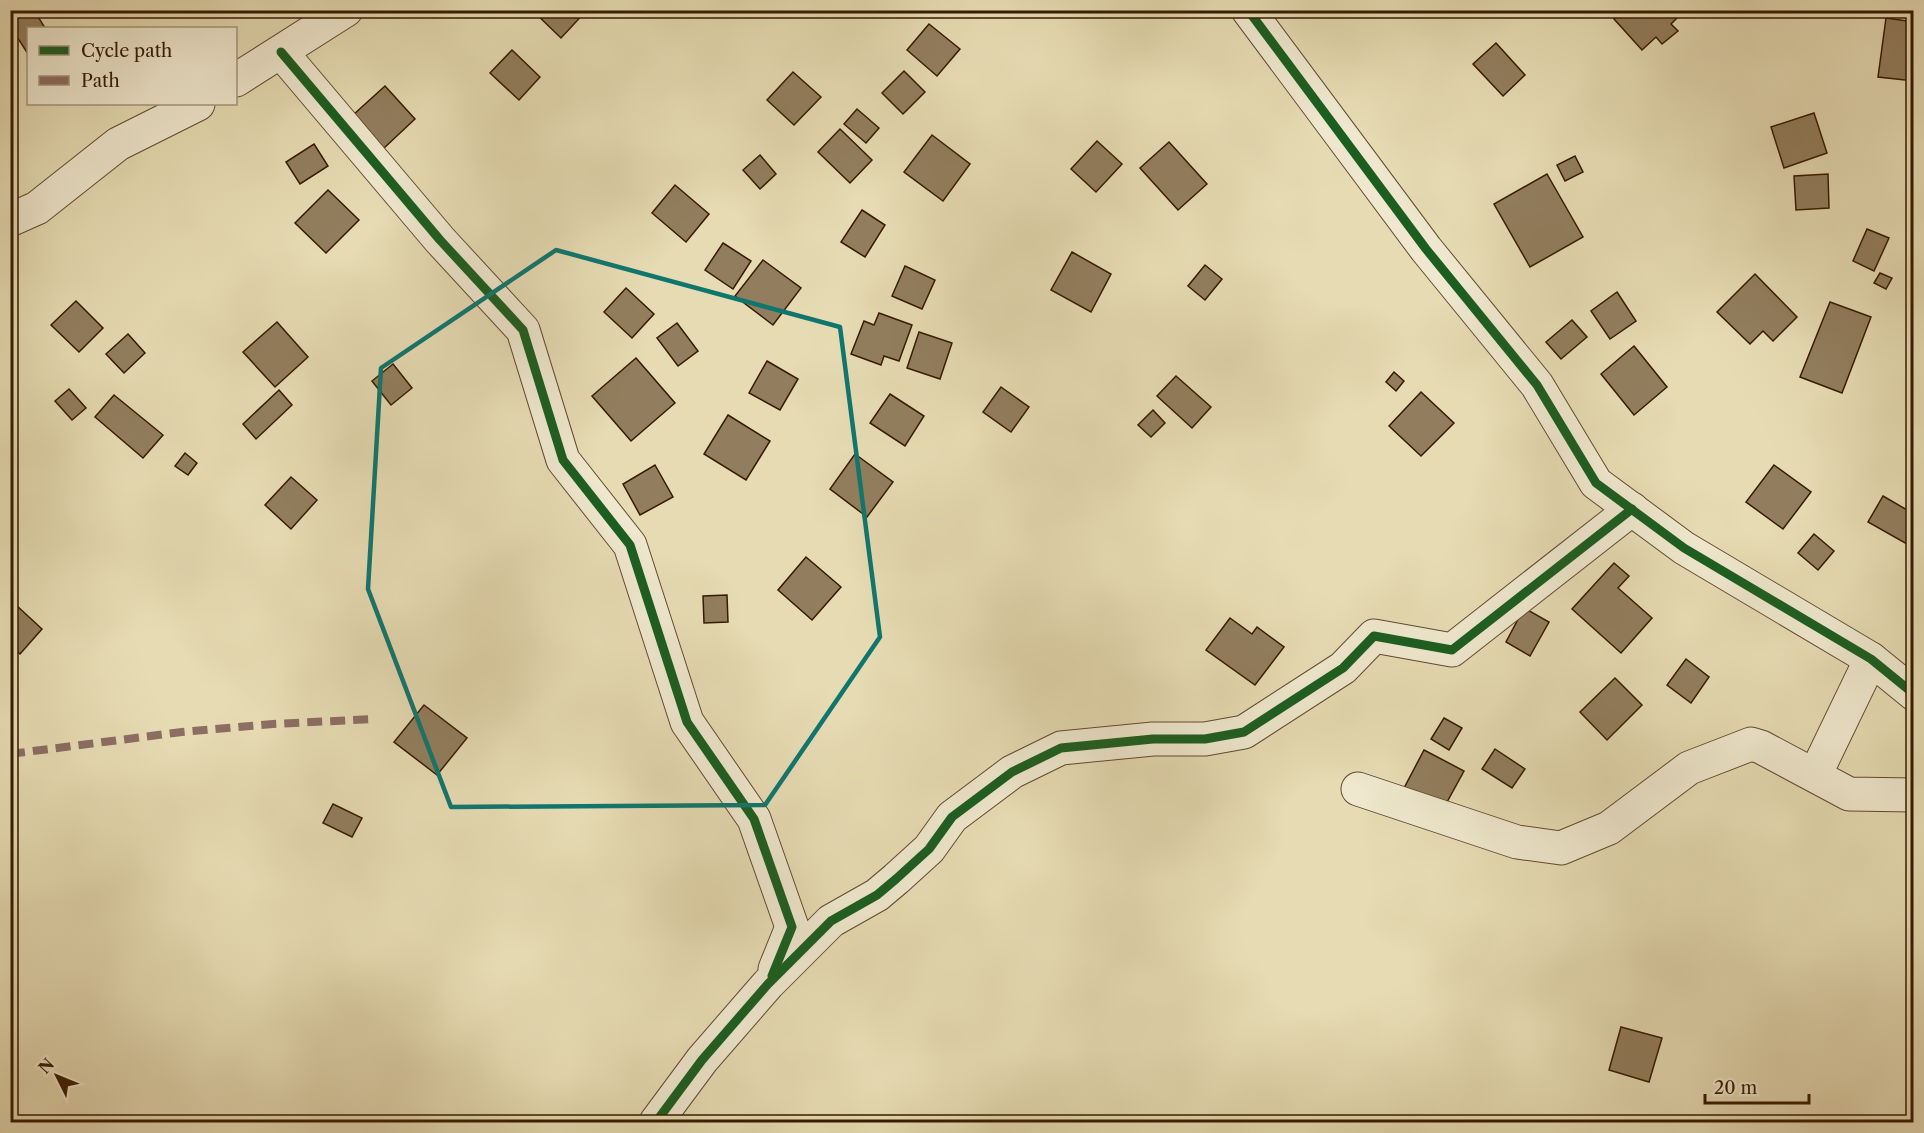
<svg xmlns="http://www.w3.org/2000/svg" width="1924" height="1133" viewBox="0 0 1924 1133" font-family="'Libre Caslon Text',serif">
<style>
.building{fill:#927e5e;stroke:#361a01;stroke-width:1.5}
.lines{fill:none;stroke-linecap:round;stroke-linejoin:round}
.minor-casing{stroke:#624a2e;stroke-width:35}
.minor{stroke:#efe8ce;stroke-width:33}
.quiet{stroke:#8d6e63;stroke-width:8;stroke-dasharray:15 8;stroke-linecap:butt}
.cycleway-casing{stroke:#efe8ce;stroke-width:13}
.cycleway{stroke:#1b5e20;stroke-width:9}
.marked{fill:none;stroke:#0f766e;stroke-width:4.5;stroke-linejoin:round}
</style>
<rect width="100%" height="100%" fill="#e6dbb3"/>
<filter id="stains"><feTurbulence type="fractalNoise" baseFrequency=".00333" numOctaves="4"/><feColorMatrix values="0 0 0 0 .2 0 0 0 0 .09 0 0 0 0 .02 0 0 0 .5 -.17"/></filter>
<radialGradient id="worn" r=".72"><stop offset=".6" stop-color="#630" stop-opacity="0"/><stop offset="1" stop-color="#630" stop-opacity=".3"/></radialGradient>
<g class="building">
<polygon points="29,10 34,10 45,28 28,28 28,54 10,26 10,23"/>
<polygon points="532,10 587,10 561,38"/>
<polygon points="1623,10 1685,10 1671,24 1678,31 1662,44 1656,37 1642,50 1614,19"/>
<polygon points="1886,18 1914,22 1914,81 1878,77"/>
<polygon points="929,24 960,49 937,76 907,50"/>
<polygon points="1496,43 1525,75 1503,96 1473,64"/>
<polygon points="512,50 540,77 519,100 490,73"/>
<polygon points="904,71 925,92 903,114 882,93"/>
<polygon points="793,72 821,97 794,125 767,100"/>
<polygon points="385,86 415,119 383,149 353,115"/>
<polygon points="857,109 879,128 866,143 844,124"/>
<polygon points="1814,113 1827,153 1784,168 1771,127"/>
<polygon points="840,129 872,160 850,183 818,152"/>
<polygon points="932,135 970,164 943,201 904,172"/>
<polygon points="1097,141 1122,164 1096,192 1071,169"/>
<polygon points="1169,142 1207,184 1178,210 1140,168"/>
<polygon points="314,144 328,166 300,184 286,162"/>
<polygon points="760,155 776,174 760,189 743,170"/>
<polygon points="1575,156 1583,172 1565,181 1557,165"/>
<polygon points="1547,174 1583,237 1530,267 1494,204"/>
<polygon points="1828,174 1829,208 1796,210 1794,176"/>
<polygon points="675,185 709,214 686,242 652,213"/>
<polygon points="328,190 359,220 326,253 295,223"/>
<polygon points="862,210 885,225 865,257 841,242"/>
<polygon points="1867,229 1889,238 1874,271 1853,261"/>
<polygon points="723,243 751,261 733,289 705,270"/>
<polygon points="1072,252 1111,274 1091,312 1051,290"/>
<polygon points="763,260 801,288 773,325 735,296"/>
<polygon points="1205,265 1222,279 1205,300 1188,286"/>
<polygon points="905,266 935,280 922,309 892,296"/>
<polygon points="1880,273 1892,278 1886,289 1874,283"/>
<polygon points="1755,274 1797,317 1773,341 1763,331 1750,344 1717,312"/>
<polygon points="626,288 654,314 632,338 604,312"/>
<polygon points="1617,292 1636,321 1610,339 1591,311"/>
<polygon points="76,301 103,328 79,352 51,325"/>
<polygon points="1830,302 1871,317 1842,393 1800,377"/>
<polygon points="879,313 912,325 899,361 884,356 881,365 851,354 864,321 874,325"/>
<polygon points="1572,320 1587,337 1561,359 1546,342"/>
<polygon points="277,322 308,357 275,387 243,352"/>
<polygon points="677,323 698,351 678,366 657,338"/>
<polygon points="919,332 952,343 940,379 907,368"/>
<polygon points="128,334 145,353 124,373 106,354"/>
<polygon points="1634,346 1667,387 1634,415 1601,374"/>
<polygon points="636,358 675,403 631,441 592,396"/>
<polygon points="767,361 798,379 780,410 749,393"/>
<polygon points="393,364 412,388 391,405 372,381"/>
<polygon points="1394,372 1404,381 1396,391 1386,382"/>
<polygon points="1176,376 1211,407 1192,428 1157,396"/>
<polygon points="1001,387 1029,407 1011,432 983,412"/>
<polygon points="69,389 86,408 72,420 55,401"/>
<polygon points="279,390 292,405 256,439 243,424"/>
<polygon points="1421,392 1454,423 1421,456 1389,426"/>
<polygon points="890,394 924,416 905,446 870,423"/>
<polygon points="114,395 163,435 143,458 95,417"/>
<polygon points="1153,410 1165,423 1151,437 1138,425"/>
<polygon points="728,415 770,441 746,480 704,454"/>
<polygon points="185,453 197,463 188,475 175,466"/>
<polygon points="855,454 893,482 867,517 830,489"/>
<polygon points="655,465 673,497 640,515 623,484"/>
<polygon points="1774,465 1811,492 1783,529 1746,502"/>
<polygon points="291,477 317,500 291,529 265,505"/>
<polygon points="1883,496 1914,514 1914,548 1868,522"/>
<polygon points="1814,534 1834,551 1818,570 1798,553"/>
<polygon points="806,557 841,587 812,620 778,590"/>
<polygon points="1614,563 1629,576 1618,588 1652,618 1621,653 1572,609"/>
<polygon points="727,595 728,622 704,623 703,596"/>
<polygon points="16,605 42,629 20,654 10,645 10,611"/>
<polygon points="1524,608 1549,622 1530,656 1506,642"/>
<polygon points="1230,618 1252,634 1257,627 1284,647 1255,685 1206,650"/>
<polygon points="1686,659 1709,677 1691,703 1667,685"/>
<polygon points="1615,678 1642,705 1607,740 1580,712"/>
<polygon points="424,705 467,738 437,775 394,742"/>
<polygon points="1444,718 1462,728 1449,750 1431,739"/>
<polygon points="1495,749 1525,769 1512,788 1482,769"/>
<polygon points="1424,750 1464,771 1441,813 1402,792"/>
<polygon points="333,804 362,818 352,837 323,823"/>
<polygon points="1621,1027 1662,1038 1649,1082 1609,1070"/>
</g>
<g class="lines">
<g class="minor-casing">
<g id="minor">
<polyline points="1248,10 1426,249 1537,385 1596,483 1684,548 1871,659 1914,694"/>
<polyline points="281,52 440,240 523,330 563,460 630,545 687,722 754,819 792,927 775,969"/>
<polyline points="236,80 346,10"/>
<polyline points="10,220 37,208 118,144 198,104"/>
<polyline points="1815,775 1871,659"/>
<polyline points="1358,789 1517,842 1561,848 1609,828 1689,768 1751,744 1761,747 1849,794 1914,795"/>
<polyline points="656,1122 702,1060 768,984 831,921 877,895 896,879 929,849 952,817 1012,772 1061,748 1153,739 1205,739 1244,732 1343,668 1374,636 1452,650 1632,509"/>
</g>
</g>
<use href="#minor" class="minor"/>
<polyline class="quiet" points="10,754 182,732 273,724 374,719"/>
<g class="cycleway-casing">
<g id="cycleway">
<polyline points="1248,10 1426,249 1537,385 1596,483 1684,548 1871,659 1914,694"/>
<polyline points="281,52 440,240 523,330 563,460 630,545 687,722 754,819 792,927 772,976"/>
<polyline points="656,1122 702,1060 768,984 831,921 877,895 896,879 929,849 952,817 1012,772 1061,748 1153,739 1205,739 1244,732 1343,668 1374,636 1452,650 1632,509"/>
</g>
</g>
<use href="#cycleway" class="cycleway"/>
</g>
<path class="marked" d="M556 250 840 327 880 637 765 805 451 807 368 589 381 368Z"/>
<rect width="1924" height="1133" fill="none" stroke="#e6dbb3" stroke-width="36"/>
<rect x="12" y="12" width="1900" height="1109" fill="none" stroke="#361a01" stroke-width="3"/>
<rect x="18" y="18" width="1888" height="1097" fill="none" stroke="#361a01" stroke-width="1.5"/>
<rect x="27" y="27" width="210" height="78" fill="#efe8ce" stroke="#a5967c" stroke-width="1.5"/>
<rect x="39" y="46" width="30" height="9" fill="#1b5e20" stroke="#a5967c" stroke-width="1.5"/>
<text x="81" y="57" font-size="18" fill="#361a01">Cycle path</text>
<rect x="39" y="76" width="30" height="9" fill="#8d6e63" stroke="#a5967c" stroke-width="1.5"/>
<text x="81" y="87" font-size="18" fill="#361a01">Path</text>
<g transform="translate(57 1076) rotate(313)" stroke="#efe8ce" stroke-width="4.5" paint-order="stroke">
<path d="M0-4.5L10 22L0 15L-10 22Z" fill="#361a01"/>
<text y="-9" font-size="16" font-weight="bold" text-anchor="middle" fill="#361a01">N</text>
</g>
<path d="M1705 1094v9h104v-9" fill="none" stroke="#361a01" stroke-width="3"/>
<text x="1714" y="1094" font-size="18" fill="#361a01" stroke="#efe8ce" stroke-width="4.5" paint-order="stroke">20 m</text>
<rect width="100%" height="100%" filter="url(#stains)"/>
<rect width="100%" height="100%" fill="url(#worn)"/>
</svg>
